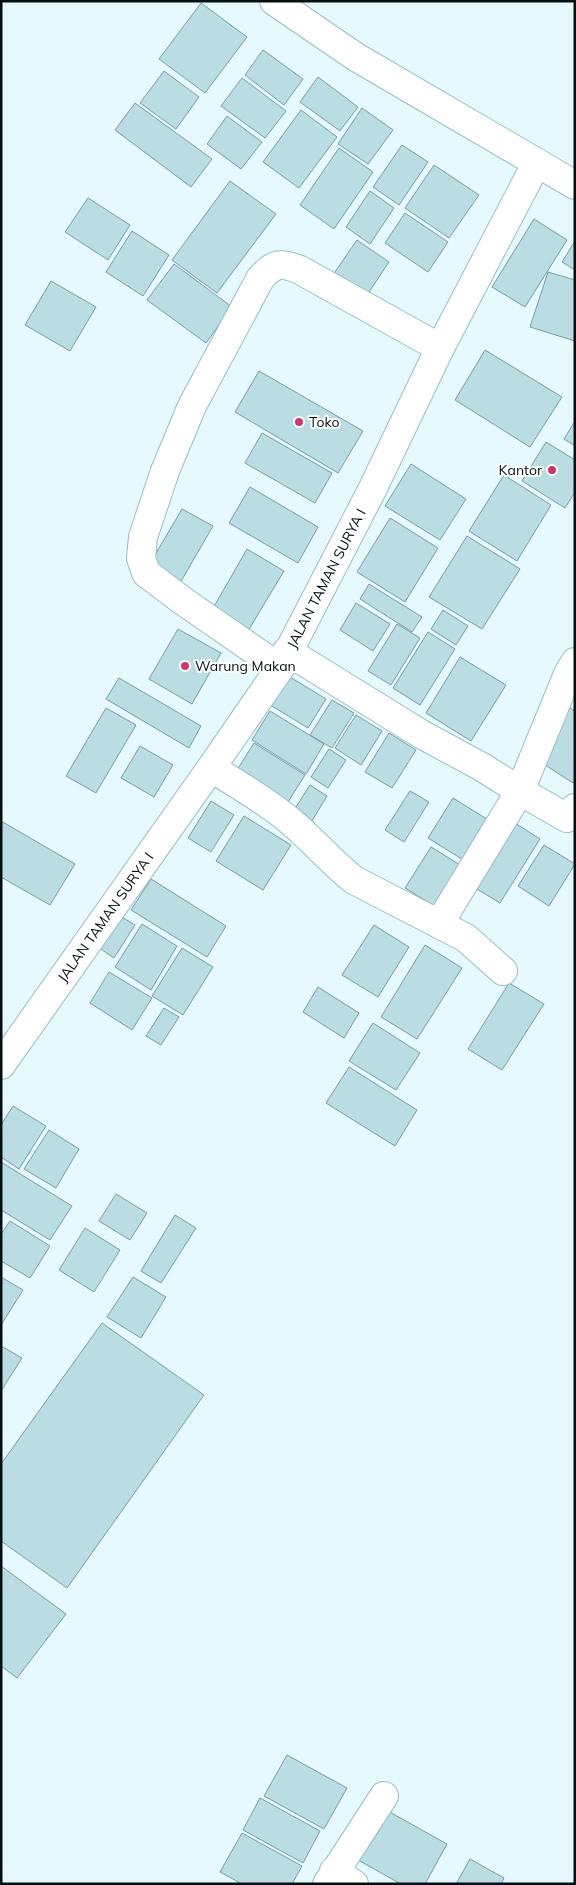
<svg xmlns="http://www.w3.org/2000/svg" width="576" height="1885" viewBox="0 0 576 1885" font-family="Mulish,sans-serif">
<style>
.building{fill:#badde4;stroke:#7b9ca3}
.lines{fill:none;stroke-linecap:round;stroke-linejoin:round}
.minor-casing{stroke:#9bbdc4;stroke-width:30}
.minor{stroke:#fff;stroke-width:28}
.poi-dot{fill:#c63a6e;stroke:#fff;stroke-width:2}
.labels{text-anchor:middle;stroke-width:4;stroke-linejoin:round;paint-order:stroke}
.poi-label{font-size:14px;fill:#040f11;stroke:#fff;text-anchor:start}
.street-label{font-size:14px;fill:#040f11;stroke:#fff}
</style>
<rect width="100%" height="100%" fill="#e5f9fe"/>
<g class="building">
<polygon points="201,3 247,37 205,93 159,59"/>
<polygon points="263,50 303,79 284,105 245,75"/>
<polygon points="164,71 199,97 176,129 140,103"/>
<polygon points="318,77 358,107 340,131 300,102"/>
<polygon points="242,78 286,111 265,138 221,106"/>
<polygon points="135,103 212,159 191,187 115,130"/>
<polygon points="362,108 393,130 368,164 338,144"/>
<polygon points="301,110 337,137 299,188 263,162"/>
<polygon points="227,116 262,142 241,169 207,144"/>
<polygon points="402,145 428,162 399,205 373,187"/>
<polygon points="339,148 373,172 334,229 300,205"/>
<polygon points="434,165 479,195 449,238 405,208"/>
<polygon points="230,181 276,214 217,293 172,260"/>
<polygon points="370,191 394,208 370,244 346,227"/>
<polygon points="88,198 130,225 108,260 65,232"/>
<polygon points="405,213 448,242 428,272 385,243"/>
<polygon points="534,219 567,240 525,307 492,287"/>
<polygon points="132,231 169,255 143,296 106,272"/>
<polygon points="357,240 389,262 361,304 328,282"/>
<polygon points="575,241 575,270 562,262"/>
<polygon points="174,264 232,307 206,343 147,300"/>
<polygon points="548,272 575,280 575,341 530,327"/>
<polygon points="51,281 96,307 70,351 25,325"/>
<polygon points="485,350 562,397 530,447 455,400"/>
<polygon points="259,371 363,431 338,473 235,412"/>
<polygon points="575,421 575,446 564,439"/>
<polygon points="262,433 332,473 315,503 245,463"/>
<polygon points="546,442 575,460 575,492 565,508 522,481"/>
<polygon points="411,464 466,499 440,540 385,506"/>
<polygon points="504,475 551,505 517,561 469,531"/>
<polygon points="250,487 318,527 298,563 229,523"/>
<polygon points="182,509 213,526 180,583 149,565"/>
<polygon points="390,518 438,548 405,602 357,572"/>
<polygon points="467,536 520,569 482,629 429,597"/>
<polygon points="247,549 284,571 248,631 212,610"/>
<polygon points="369,584 422,617 412,632 360,599"/>
<polygon points="356,603 390,624 373,651 340,630"/>
<polygon points="443,610 468,626 456,645 431,629"/>
<polygon points="397,624 420,638 391,685 368,671"/>
<polygon points="178,629 221,653 192,704 149,679"/>
<polygon points="428,632 455,649 420,705 393,688"/>
<polygon points="460,657 506,685 471,741 426,713"/>
<polygon points="285,674 326,699 308,728 267,703"/>
<polygon points="119,678 201,726 189,748 106,699"/>
<polygon points="332,700 354,713 332,748 310,735"/>
<polygon points="568,707 575,711 575,780 573,783 536,759"/>
<polygon points="106,708 136,725 96,793 66,776"/>
<polygon points="270,711 324,744 306,774 252,740"/>
<polygon points="356,715 382,731 361,765 335,748"/>
<polygon points="389,733 416,750 392,788 365,772"/>
<polygon points="254,743 305,775 283,810 232,778"/>
<polygon points="140,746 173,765 154,797 121,778"/>
<polygon points="329,749 346,760 328,788 311,777"/>
<polygon points="310,785 327,796 307,829 289,818"/>
<polygon points="410,791 429,802 404,842 385,830"/>
<polygon points="453,798 495,824 470,864 428,838"/>
<polygon points="211,801 234,815 211,852 188,838"/>
<polygon points="244,816 291,845 263,890 216,861"/>
<polygon points="507,818 540,839 500,903 467,883"/>
<polygon points="1,821 75,864 50,905 1,877"/>
<polygon points="544,845 575,864 549,906 518,886"/>
<polygon points="431,847 465,868 439,909 405,888"/>
<polygon points="151,879 226,926 207,957 131,910"/>
<polygon points="115,913 135,925 114,958 95,945"/>
<polygon points="142,924 177,946 151,990 115,967"/>
<polygon points="374,925 409,947 378,997 342,975"/>
<polygon points="425,945 462,968 417,1039 381,1017"/>
<polygon points="182,948 213,967 183,1015 152,996"/>
<polygon points="109,972 152,998 132,1030 90,1003"/>
<polygon points="509,983 544,1004 502,1070 468,1049"/>
<polygon points="318,987 359,1013 344,1038 303,1012"/>
<polygon points="164,1008 179,1017 161,1045 146,1036"/>
<polygon points="373,1023 420,1053 396,1090 349,1061"/>
<polygon points="349,1067 417,1110 395,1146 326,1103"/>
<polygon points="13,1106 46,1126 19,1169 1,1157 1,1125"/>
<polygon points="49,1130 79,1149 56,1188 24,1169"/>
<polygon points="1,1162 72,1206 50,1240 1,1210"/>
<polygon points="116,1194 147,1213 130,1240 99,1221"/>
<polygon points="175,1215 196,1228 161,1283 141,1271"/>
<polygon points="10,1221 50,1246 30,1278 1,1261 1,1234"/>
<polygon points="85,1228 120,1250 94,1292 59,1270"/>
<polygon points="1,1277 23,1290 1,1325"/>
<polygon points="133,1277 166,1297 141,1338 107,1317"/>
<polygon points="102,1323 204,1395 67,1588 1,1541 1,1464"/>
<polygon points="1,1346 22,1358 1,1391"/>
<polygon points="1,1566 66,1614 17,1678 1,1666"/>
<polygon points="287,1755 347,1788 324,1829 264,1796"/>
<polygon points="260,1798 320,1831 303,1863 243,1830"/>
<polygon points="386,1810 447,1844 425,1884 401,1884 358,1860"/>
<polygon points="242,1833 302,1866 292,1884 242,1884 220,1872"/>
<polygon points="470,1859 504,1878 501,1884 456,1884"/>
</g>
<g class="lines">
<g class="minor-casing">
<g id="minor">
<polyline points="274,1 356,57 575,185"/>
<polyline points="287,651 421,734 482,767 520,791 567,818 575,808"/>
<path d="M280 668 183 601 146 573 141 558 143 537 165 471 192 406 260 279C273 263 281 262 300 270L440 348"/>
<path d="M211 768C237 784 265 800 289 820 312 839 331 862 354 880L466 938 503 971"/>
<polyline points="439,924 520,791 568,674 575,662"/>
<path id="s1" d="M1 1065 211 768 280 668 372 490 440 348 536 164"/>
<polyline points="334,1871 354,1884"/>
<polyline points="327,1884 384,1796"/>
</g>
</g>
<use href="#minor" class="minor"/>
</g>
<g class="poi-dot">
<circle cx="299" cy="422" r="5"/>
<circle cx="552" cy="470" r="5"/>
<circle cx="185" cy="666" r="5"/>
</g>
<g class="labels">
<g class="poi-label">
<text x="309" y="427">Toko</text>
<text x="542" y="475" text-anchor="end">Kantor</text>
<text x="195" y="671">Warung Makan</text>
</g>
<g class="street-label">
<text dy="5" stroke="none"><textPath href="#s1" startOffset="586">JALAN TAMAN SURYA I</textPath></text>
<text dy="5" stroke="none"><textPath href="#s1" startOffset="181">JALAN TAMAN SURYA I</textPath></text>
</g>
</g>
<rect width="576" height="1885" fill="none" stroke="#040f11" stroke-width="5"/>
</svg>
